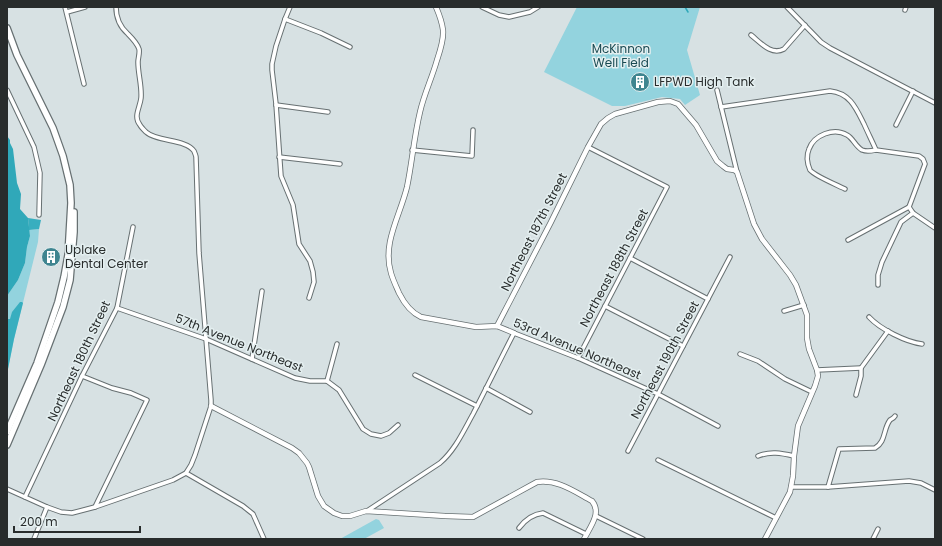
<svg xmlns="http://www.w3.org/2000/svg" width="942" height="546" viewBox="0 0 942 546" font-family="Poppins,sans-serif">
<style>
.green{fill:#93d3de}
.forest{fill:#38aebf}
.water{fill:#30a8b9}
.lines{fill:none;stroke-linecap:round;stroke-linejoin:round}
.stream{stroke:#30a8b9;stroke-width:1.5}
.minor-casing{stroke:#677072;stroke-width:5.5}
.tertiary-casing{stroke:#677072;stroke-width:6}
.primary-casing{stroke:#677072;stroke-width:8}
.minor{stroke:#fff;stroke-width:3.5}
.tertiary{stroke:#fff;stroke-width:4.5}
.primary{stroke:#fff;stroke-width:5.5}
.labels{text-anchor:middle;stroke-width:3;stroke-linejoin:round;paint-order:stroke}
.park-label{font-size:12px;fill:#194a52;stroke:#e4eff0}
.poi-label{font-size:12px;fill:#282c2c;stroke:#e4eff0;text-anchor:start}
.street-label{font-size:12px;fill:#282c2c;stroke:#e4eff0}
</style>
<rect width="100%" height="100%" fill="#d7e1e3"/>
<g class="green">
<polygon points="577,7 700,7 687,50 700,95 685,105 680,99 662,97 625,106 612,106 544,72"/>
<polygon points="39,229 38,242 14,339 7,374 7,296 18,280 25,263 27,247 30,236 29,230"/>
<polygon points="376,519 379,520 384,528 364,539 340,539"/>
</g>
<g class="forest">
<polygon points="28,218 41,220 39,229 29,230"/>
<polygon points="20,302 22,302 23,303 14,339 7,374 7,342 8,328 7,328 7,319 10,319 12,312"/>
</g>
<polygon class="water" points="7,136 10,140 10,143 13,149 17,183 21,194 20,209 28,218 30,236 27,247 25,263 18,280 7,296"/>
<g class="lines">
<polyline class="stream" points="685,7 688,12"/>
<g class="minor-casing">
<g id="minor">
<polyline points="65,7 84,84"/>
<polyline points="290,7 285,19 276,46 272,64 272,70 276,104 281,176 293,205 299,244 310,261 313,272 314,282 309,298"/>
<polyline points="482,7 499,15 509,17 530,12 538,7"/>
<polyline points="787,7 821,42 830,48 935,103"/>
<polyline points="905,10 906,7"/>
<polyline points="67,12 85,7"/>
<polyline points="285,19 321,33 350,47"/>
<path d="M751 35C760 42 771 56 784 49L805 25"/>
<polyline points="7,90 34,147 40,173 39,215"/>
<polyline points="717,90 737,172"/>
<polyline points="276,105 328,112"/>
<path d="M721 107 830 91C850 93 856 108 864 124 868 133 872 141 876 150L919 156 923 159 925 164 909 207"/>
<polyline points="896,125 913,91"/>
<polyline points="412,150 472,156 473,130"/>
<polyline points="279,157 340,164"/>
<path d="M845 189C837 185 815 176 810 170 807 163 806 156 809 149 814 135 834 127 847 135 853 138 855 146 862 150 867 152 871 151 876 150"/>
<polyline points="909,207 913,213 935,228"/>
<polyline points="848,240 909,207"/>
<polyline points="630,258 708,299"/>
<polyline points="878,285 878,275 882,262 901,222 913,213"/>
<polyline points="605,306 683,346"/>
<polyline points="117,308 206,339 295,378 310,381 327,381 339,390 363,429 371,434 381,436 389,433 398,425"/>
<polyline points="784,311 804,305"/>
<path d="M869 317C880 329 906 342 922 344"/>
<polyline points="740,354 758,361 785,379 812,392"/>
<polyline points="578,358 667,187 588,147"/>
<polyline points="252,359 262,291"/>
<polyline points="817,370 861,368"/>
<polyline points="415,375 477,406"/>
<polyline points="82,376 112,388 131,393 147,400 95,507"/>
<polyline points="327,381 337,344"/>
<polyline points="486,388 530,412"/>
<polyline points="856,395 861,376 861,368 888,331"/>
<polyline points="628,451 730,257"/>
<path d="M758 456C770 451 781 453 794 456"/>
<polyline points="658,460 776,518"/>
<polyline points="186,473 243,506 253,514 264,539"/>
<polyline points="792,487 828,487 909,481 921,483 935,490"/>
<path d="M828 487 839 449 875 448C886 442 883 429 890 420 892 419 894 418 895 416"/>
<path d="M7 489 47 507 61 512 72 513 95 507 173 480 186 473 191 465 195 455 211 406V400L199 253 196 157C196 156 194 151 194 151 186 139 157 142 146 132 144 130 141 127 140 125 133 116 140 108 141 98 142 86 138 74 138 62 138 58 140 53 139 49 137 43 133 39 128 34 120 27 116 18 116 7"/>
<polyline points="25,497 82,376 117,308 133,227"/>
<path d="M367 511 440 463C455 450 463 432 473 414 487 387 500 360 514 333L578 358 658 394 718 426"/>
<polyline points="596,516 643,539"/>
<path d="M519 528C525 520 534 514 543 513L586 534"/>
<polyline points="34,539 47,507"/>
<polyline points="873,539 878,529"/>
</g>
</g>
<g class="tertiary-casing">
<g id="tertiary">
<path d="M436 7C439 14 442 22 443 30 444 40 440 51 437 60 432 78 424 94 420 112 414 137 412 163 407 187 400 216 382 243 391 273 393 280 396 286 399 293 404 303 410 312 421 317L476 327 497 326 514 333"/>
<polyline points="497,326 551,222 588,147 601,124 608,118 615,114 658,102 670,101 678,104 696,125 717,161 723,166 727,169 734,170 737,172 754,224 762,239 790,275 796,285 807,315 807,338 809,349 817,370 818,376 815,386 798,426 794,456 793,476 790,492 765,539"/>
<path d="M211 406 292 448 299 453 307 463 309 467 318 496 324 506 334 513 342 516H350L366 511 445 516 473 517 537 482C558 479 575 492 592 501 602 513 590 527 584 539"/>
</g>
</g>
<g class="primary-casing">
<g id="primary">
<polyline points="7,28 17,55 53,128 63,156 70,185 71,203 68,255 64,277 58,302 37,363 7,432"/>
<polyline points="7,445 41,365 63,307 70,280 74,232 74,212"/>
</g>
</g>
<use href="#minor" class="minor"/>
<use href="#tertiary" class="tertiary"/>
<use href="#primary" class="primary"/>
</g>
<defs>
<g id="building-disc" transform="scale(1)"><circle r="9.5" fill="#3f8590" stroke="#e4eff0"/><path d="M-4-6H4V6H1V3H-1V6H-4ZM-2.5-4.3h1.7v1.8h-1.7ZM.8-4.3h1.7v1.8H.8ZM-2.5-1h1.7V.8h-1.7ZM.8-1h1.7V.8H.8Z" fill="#fff"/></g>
</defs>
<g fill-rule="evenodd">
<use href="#building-disc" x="640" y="82"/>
<use href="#building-disc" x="51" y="257"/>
</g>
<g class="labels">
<g class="park-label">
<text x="621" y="53">McKinnon<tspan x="621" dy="14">Well Field</tspan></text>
</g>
<g class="poi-label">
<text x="654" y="86">LFPWD High Tank</text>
<text x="65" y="254">Uplake<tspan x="65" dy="14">Dental Center</tspan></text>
</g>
<g class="street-label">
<text transform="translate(534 232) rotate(-63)" y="4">Northeast 187th Street</text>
<text transform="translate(614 268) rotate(-62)" y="4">Northeast 188th Street</text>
<text transform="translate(239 343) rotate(22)" y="4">57th Avenue Northeast</text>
<text transform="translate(577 349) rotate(23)" y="4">53rd Avenue Northeast</text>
<text transform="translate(665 360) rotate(-62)" y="4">Northeast 190th Street</text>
<text transform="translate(79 361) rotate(-65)" y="4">Northeast 180th Street</text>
</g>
</g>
<rect width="942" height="546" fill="none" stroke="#282c2c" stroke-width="16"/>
<path d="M14 526v6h126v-6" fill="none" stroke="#282c2c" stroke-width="2"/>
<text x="20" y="526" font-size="12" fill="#282c2c" stroke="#e4eff0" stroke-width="3" paint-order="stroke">200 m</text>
</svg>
